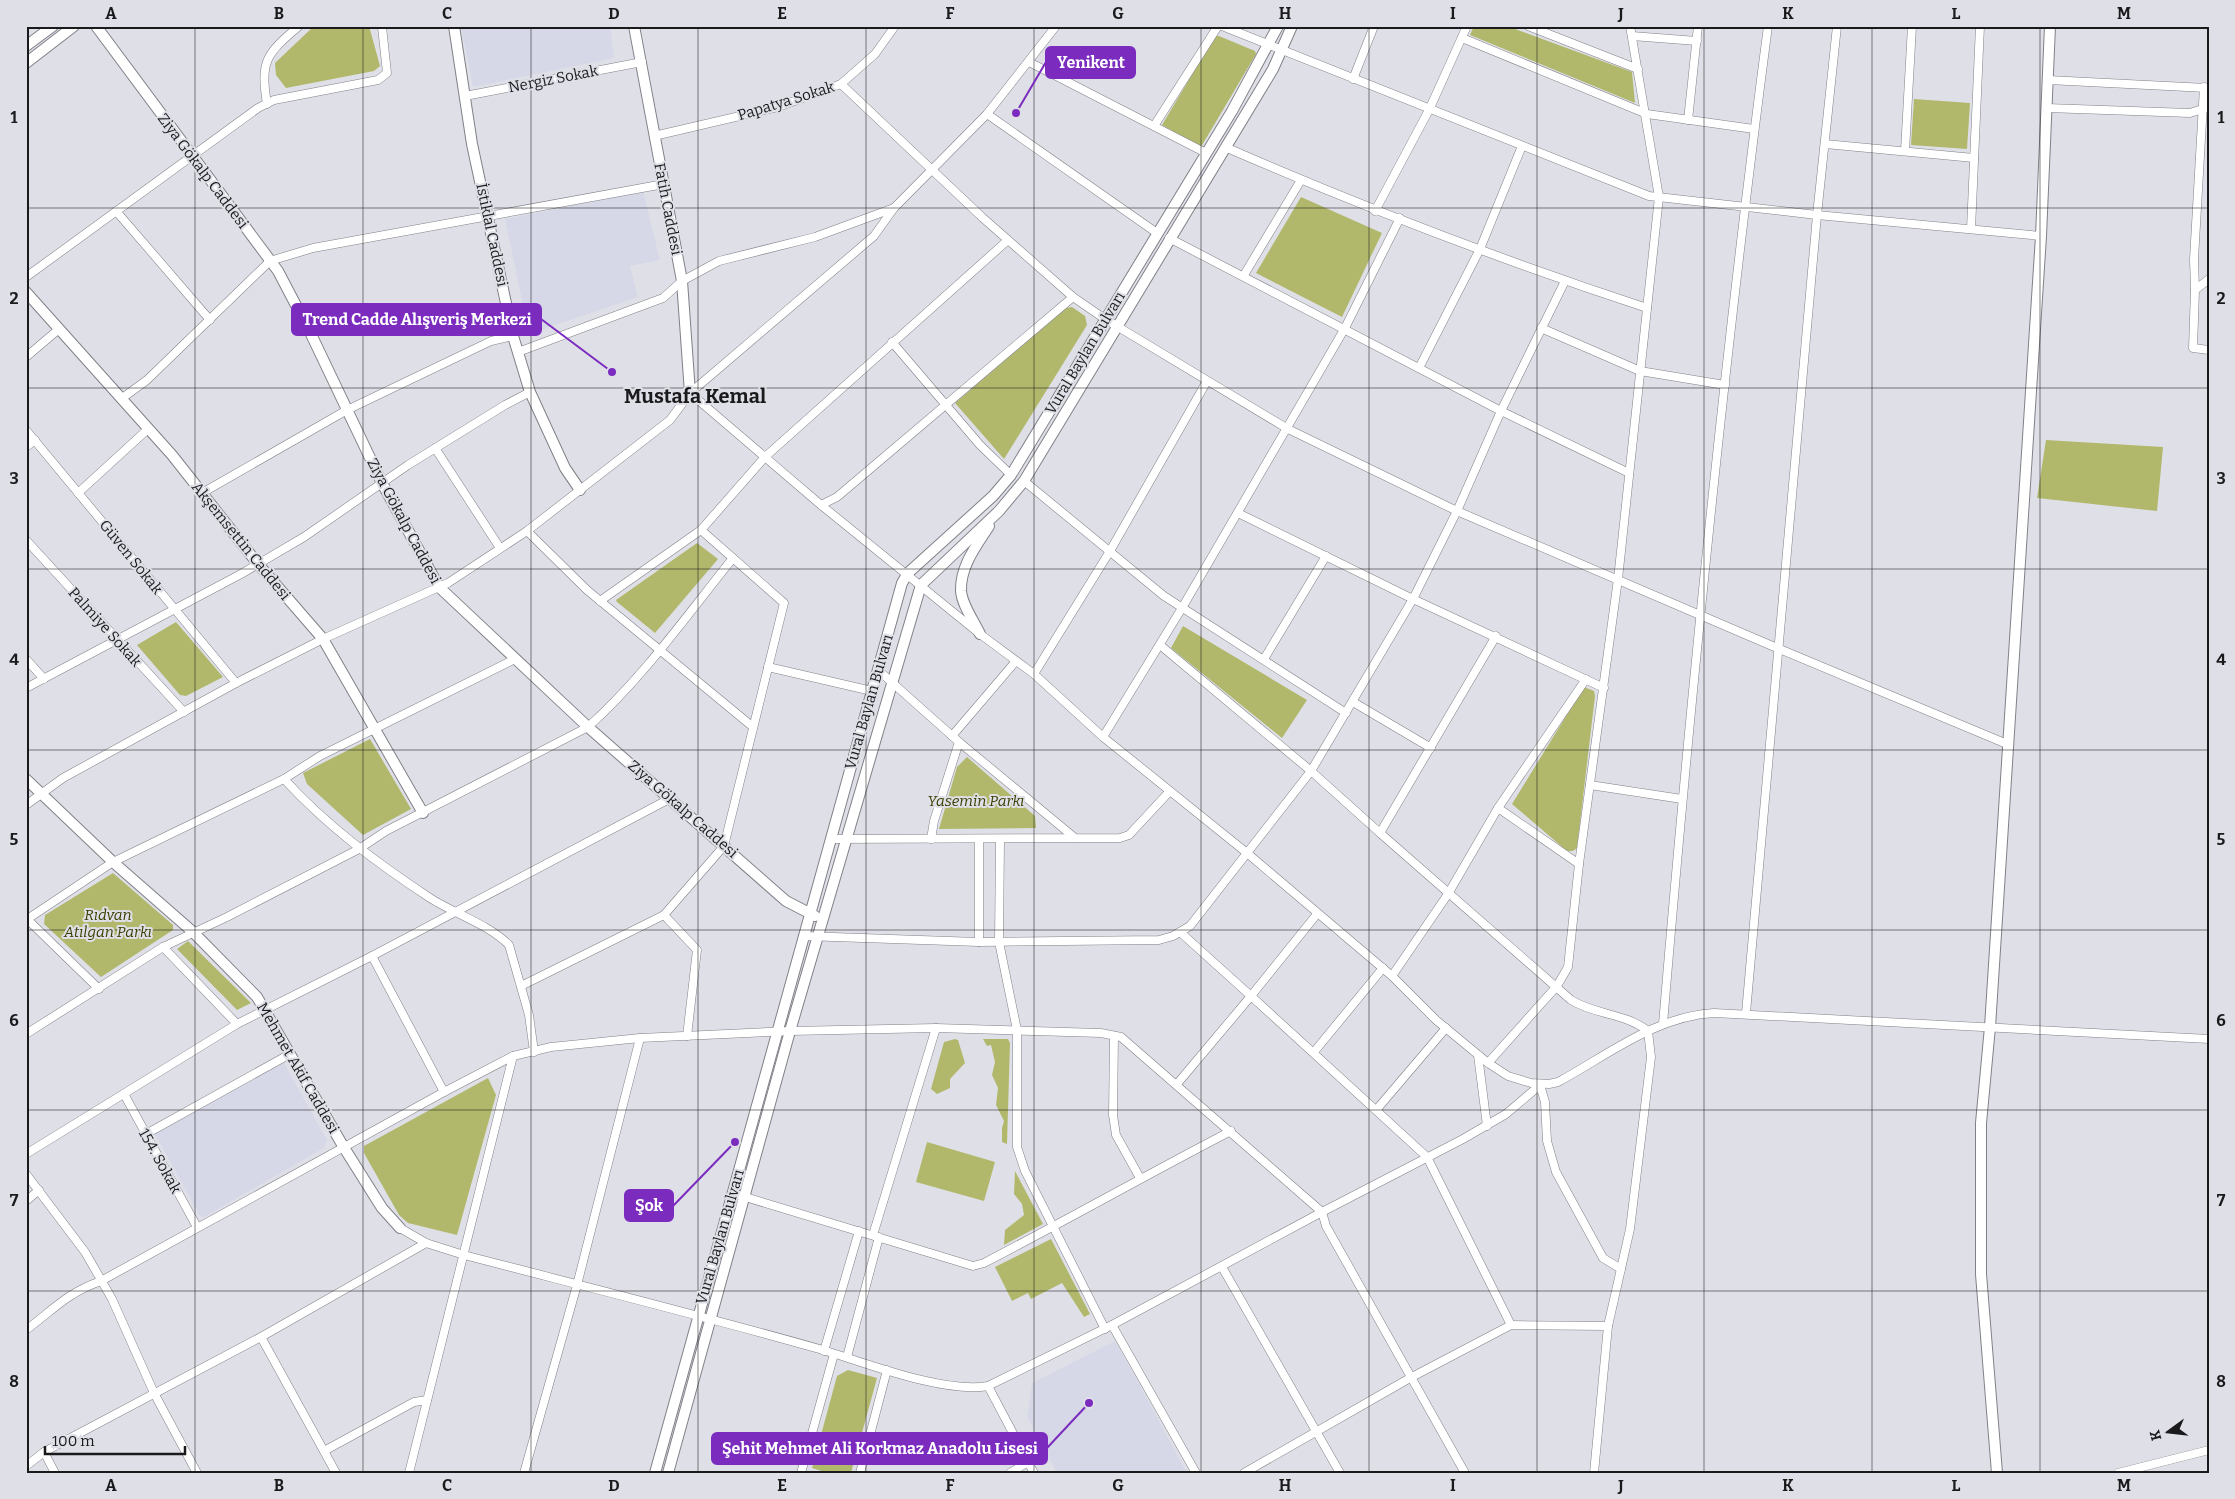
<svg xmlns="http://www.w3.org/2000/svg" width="2235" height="1499" viewBox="0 0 2235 1499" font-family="Bitter,serif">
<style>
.built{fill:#d6d8e7}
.green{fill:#b2b86b}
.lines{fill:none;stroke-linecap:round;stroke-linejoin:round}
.street-casing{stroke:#808188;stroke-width:9}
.secondary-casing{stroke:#808188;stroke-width:12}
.street{stroke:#fff;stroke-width:8}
.secondary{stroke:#fff;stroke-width:10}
.grid{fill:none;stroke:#1a1a1d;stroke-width:1;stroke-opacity:0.55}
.labels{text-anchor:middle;stroke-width:4;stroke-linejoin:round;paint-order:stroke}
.street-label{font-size:15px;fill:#1a1a1d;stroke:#dfe0e7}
.park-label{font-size:15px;font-style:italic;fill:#3c3e00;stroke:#dfe0e7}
.district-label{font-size:20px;font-weight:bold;fill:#1a1a1d;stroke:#dfe0e7}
.leader{fill:none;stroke:#7b2cbf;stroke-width:2}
.callout-dot{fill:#7b2cbf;stroke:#dfe0e7;stroke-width:2}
.callout{fill:#7b2cbf;stroke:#7b2cbf;stroke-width:2}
.callout-label{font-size:16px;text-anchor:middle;font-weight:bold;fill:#fff}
.neatline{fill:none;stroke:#1a1a1d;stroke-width:2}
.grid-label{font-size:16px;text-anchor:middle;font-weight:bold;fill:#1a1a1d}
</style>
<rect width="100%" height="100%" fill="#dfe0e7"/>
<g class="built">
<polygon points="461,26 610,26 614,58 473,87"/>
<polygon points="643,191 660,260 630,266 638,297 529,334 505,219"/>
<polygon points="284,1063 327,1140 324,1148 204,1217 200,1216 155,1134"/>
<polygon points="1115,1341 1134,1375 1187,1473 1057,1473 1027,1417 1032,1383"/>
</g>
<g class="green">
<polygon points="314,26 369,26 380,66 374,71 286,88 276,75 275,63"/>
<polygon points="1474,26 1507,26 1632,72 1635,103 1470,35"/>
<polygon points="1215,36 1219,36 1255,51 1256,54 1201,147 1162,125"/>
<polygon points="1914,99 1970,103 1967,149 1911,145"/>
<polygon points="1301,197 1382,233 1342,317 1256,273"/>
<polygon points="1072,307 1085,316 1087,325 1004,459 955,403 1066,308"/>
<polygon points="2046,440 2163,447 2157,511 2037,498"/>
<polygon points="697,543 718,559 655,633 617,602 616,600"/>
<polygon points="176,622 223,677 186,696 180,695 137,645"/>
<polygon points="1183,626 1307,700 1282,738 1171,648"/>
<polygon points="1584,687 1594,691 1595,696 1577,848 1573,851 1567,851 1512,804"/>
<polygon points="370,739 411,809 363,835 307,784 303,773"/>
<polygon points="967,757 1035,816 1036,828 939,829 957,767"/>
<polygon points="113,873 173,925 173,930 101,977 44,924 45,915"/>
<polygon points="188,941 251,1003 237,1010 177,949"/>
<polygon points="955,1039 958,1040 965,1063 950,1079 950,1088 937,1094 931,1089 944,1042"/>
<polygon points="983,1039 1008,1039 1010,1043 1007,1144 1002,1142 1002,1128 1004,1121 996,1105 998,1088 992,1075 995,1062 991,1045 987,1046"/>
<polygon points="488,1078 496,1095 457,1235 408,1223 399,1215 364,1153 364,1146"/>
<polygon points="927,1142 995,1162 984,1201 916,1182"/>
<polygon points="1015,1171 1043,1224 1004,1245 1005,1230 1024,1215 1022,1204 1014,1194"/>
<polygon points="1051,1239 1090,1314 1084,1317 1062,1283 1031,1299 1028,1293 1012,1301 995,1267"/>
<polygon points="848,1370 877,1378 851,1473 828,1473 812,1468 837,1376"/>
</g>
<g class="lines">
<g class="street-casing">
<g id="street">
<polyline points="1222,26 1649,196 1817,215 2041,236"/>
<polyline points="1528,26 1638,69"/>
<polyline points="1632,36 1697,41"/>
<polyline points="1462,38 1647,114 1754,129"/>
<polyline points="1029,62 1206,153"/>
<polyline points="1353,79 1374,26"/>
<polyline points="2048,80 2207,88"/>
<polyline points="841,84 983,218 1073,297 1105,319 1288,429 1457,511 1777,648 2007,744"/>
<polyline points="2204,87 2194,259 2195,290 2193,348 2209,350"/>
<polyline points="465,96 642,62"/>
<path d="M267 104C260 61 266 54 299 26"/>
<polyline points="2047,108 2190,113 2209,107"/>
<polyline points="987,114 1157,233"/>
<polyline points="1688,120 1698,26"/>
<polyline points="1154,126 1218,26"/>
<polyline points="654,136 778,107 841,84 875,54 895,26"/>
<polyline points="1825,144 1974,158"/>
<path d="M1225 147C1363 207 1504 261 1647 308"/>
<polyline points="1905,151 1912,26"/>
<polyline points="116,211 210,320"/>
<polyline points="1375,211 1429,110 1467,26"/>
<polyline points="1971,229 1980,26"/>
<polyline points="1169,238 1501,411 1629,473"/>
<polyline points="1244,275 1301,180"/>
<polyline points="26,277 258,108 274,100 378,80 387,73 382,27"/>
<polyline points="2195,290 2209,279"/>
<polyline points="1541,328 1640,371 1725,385"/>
<polyline points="892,342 980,445 1011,475"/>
<polyline points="518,352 663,298 682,281 719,261 815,237 894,208 987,114 1056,26"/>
<polyline points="26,357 59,329"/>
<polyline points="1419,368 1480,249 1522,146"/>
<path d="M690 393 821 505 980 634 1034 674 1103 737 1247 853 1392 976 1436 1020 1488 1063 1508 1076 1531 1083 1549 1084 1558 1082C1608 1055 1656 1016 1714 1013L2209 1039"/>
<polyline points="121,399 147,380 270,261 313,248 664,184"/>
<polyline points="26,430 236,683"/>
<polyline points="26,447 35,440"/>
<polyline points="435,448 500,548"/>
<polyline points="1024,481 1164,596 1346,713"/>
<polyline points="78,493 148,429"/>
<polyline points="202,493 347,410 491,341 513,336"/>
<polyline points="821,505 837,497 1073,297"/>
<polyline points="1238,513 1413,599 1604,688"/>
<polyline points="527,531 587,590 753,727"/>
<polyline points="26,540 184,712"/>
<polyline points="600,601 701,530 765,457 1008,240"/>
<polyline points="1160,645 1311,771 1380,833 1496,636"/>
<polyline points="26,659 44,679"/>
<polyline points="1264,659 1326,556"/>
<polyline points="768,667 872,691"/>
<polyline points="878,670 959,742 1075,838"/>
<polyline points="1034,674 1110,551 1207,381"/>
<polyline points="26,688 241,574 304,537 408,465 505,405 530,392"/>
<polyline points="1353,702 1431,748"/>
<polyline points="952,736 1016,661"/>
<polyline points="1103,737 1182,608 1345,328 1400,218"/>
<path d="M284 779C327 826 377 863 430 898 455 914 488 924 509 945L529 1015 534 1052"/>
<polyline points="1590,785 1682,799"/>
<polyline points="26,805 63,778 236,683 323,639 448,583 527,531 670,420 690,393 874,236 894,208"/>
<polyline points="1498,808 1579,864"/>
<path d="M1380 833 1571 1000C1595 1015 1625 1013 1648 1031L1651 1057 1630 1229 1608 1326 1594 1473"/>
<polyline points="831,839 1120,838 1129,835 1169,792"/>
<polyline points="931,839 934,821 959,742"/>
<polyline points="1000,839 999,942 1017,1030 1017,1147 1025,1171 1105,1329"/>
<polyline points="27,919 99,989"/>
<polyline points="26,920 113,862 284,779 320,756 515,659"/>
<polyline points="1180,932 1251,996 1317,914"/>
<polyline points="804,936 979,942 1159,940 1173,936 1190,926 1311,771 1413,599 1457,511 1501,411 1565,281"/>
<polyline points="979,942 979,839"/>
<polyline points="163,947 237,1024"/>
<polyline points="372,956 444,1092"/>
<polyline points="1392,976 1448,894 1498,808 1586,679"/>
<polyline points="521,986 664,915"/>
<polyline points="1746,1013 1817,215 1837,26"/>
<path d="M1663 1024C1691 691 1724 358 1768 26"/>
<path d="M26 1034 163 947 227 917 359 849 386 831 588 727C642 679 688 614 733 558"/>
<polyline points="687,1036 697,950 664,915 724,846 784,603 701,530"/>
<polyline points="1114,1036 1113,1115 1116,1135 1140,1178"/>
<polyline points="1314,1052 1383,968"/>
<polyline points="1478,1055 1487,1126"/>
<polyline points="1488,1063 1557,986 1568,967 1579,864 1618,579 1659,197 1630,26"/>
<polyline points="1177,1084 1251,996 1427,1157 1511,1325"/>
<polyline points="124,1094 197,1227"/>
<polyline points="1377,1109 1446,1028"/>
<polyline points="146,1134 290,1054"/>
<polyline points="26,1154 237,1024 372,956 671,798"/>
<polyline points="26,1174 85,1252 112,1299 154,1393 197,1473"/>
<path d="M732 1193 973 1266 984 1263C1067 1220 1148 1174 1231 1131"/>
<polyline points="26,1201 39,1190"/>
<path d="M400 1228 426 1243 464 1255C583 1286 704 1316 823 1350 866 1363 945 1394 988 1386L1112 1325 1322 1212 1463 1139 1506 1114 1540 1085 1545 1102 1547 1141 1556 1172 1603 1258 1621 1269"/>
<polyline points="873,1235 936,1028"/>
<polyline points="1222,1267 1340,1473"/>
<polyline points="1112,1325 1196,1473"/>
<path d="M26 1330C54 1309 67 1293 101 1281L444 1092 513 1056 551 1047 640 1038 790 1031 936 1028 1101 1033 1121 1037 1322 1212 1326 1226 1465 1473"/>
<polyline points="261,1337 336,1473"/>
<polyline points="824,1351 859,1231"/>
<polyline points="847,1357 879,1237"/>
<polyline points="988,1386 1034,1473"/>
<polyline points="324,1451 414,1402 427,1400"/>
<polyline points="44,1452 55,1473"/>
<polyline points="26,1466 44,1452 261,1337 426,1243"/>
<polyline points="409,1473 513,1056"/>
<polyline points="524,1473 577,1285 640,1038"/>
<polyline points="801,1473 834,1354"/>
<polyline points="860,1473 887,1370"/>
<polyline points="1010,1473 1028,1462"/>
<polyline points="1244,1473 1410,1378 1511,1325 1608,1326"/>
<polyline points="2118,1473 2209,1450"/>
</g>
</g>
<g class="secondary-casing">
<g id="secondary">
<polyline points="96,26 278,271 310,332 382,483 439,587 588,727 786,901 815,916"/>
<polyline points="454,26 472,144 513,336 530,392 565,468 580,490"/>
<polyline points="634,26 682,281 690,393"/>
<polyline points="26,46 53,26"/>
<polyline points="26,63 74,26"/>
<polyline points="26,292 172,455 258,564 323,639 423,813"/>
<path d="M980 634C974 621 962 605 961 591 960 566 977 545 989 526"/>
<polyline points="26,779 113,862 193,932 257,997 343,1146 382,1208 400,1228"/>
<polyline points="655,1473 902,583 908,573 993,496 1011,475 1232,111 1278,26"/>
<polyline points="668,1473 790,1031 921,585 999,511 1024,481 1273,69 1292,26"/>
<polyline points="1997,1473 1981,1274 1981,1123 1990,1027 2041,236 2050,26"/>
</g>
</g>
<use href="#street" class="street"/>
<use href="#secondary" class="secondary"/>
</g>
<path class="grid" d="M195 26V1473M363 26V1473M531 26V1473M698 26V1473M866 26V1473M1034 26V1473M1201 26V1473M1369 26V1473M1537 26V1473M1704 26V1473M1872 26V1473M2040 26V1473M26 208H2209M26 388H2209M26 569H2209M26 750H2209M26 930H2209M26 1110H2209M26 1291H2209"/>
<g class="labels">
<g class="street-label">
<text transform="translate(553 79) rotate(-11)" y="5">Nergiz Sokak</text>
<text transform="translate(786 101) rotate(-17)" y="5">Papatya Sokak</text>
<text transform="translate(203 171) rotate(53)" y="5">Ziya Gökalp Caddesi</text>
<text transform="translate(668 209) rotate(79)" y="5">Fatih Caddesi</text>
<text transform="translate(492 235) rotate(78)" y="5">İstiklal Caddesi</text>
<text transform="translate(1085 353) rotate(-59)" y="5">Vural Baylan Bulvarı</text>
<text transform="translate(404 521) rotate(62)" y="5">Ziya Gökalp Caddesi</text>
<text transform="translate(241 541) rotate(51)" y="5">Akşemsettin Caddesi</text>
<text transform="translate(131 557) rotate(51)" y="5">Güven Sokak</text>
<text transform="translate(105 627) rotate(48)" y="5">Palmiye Sokak</text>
<text transform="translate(869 702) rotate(-74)" y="5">Vural Baylan Bulvarı</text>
<text transform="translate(683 809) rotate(41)" y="5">Ziya Gökalp Caddesi</text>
<text transform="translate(298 1068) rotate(60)" y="5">Mehmet Akif Caddesi</text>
<text transform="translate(160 1161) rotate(61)" y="5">154. Sokak</text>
<text transform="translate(720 1237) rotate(-74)" y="5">Vural Baylan Bulvarı</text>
</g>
<g class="park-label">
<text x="976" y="806">Yasemin Parkı</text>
<text x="108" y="920">Rıdvan<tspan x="108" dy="17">Atılgan Parkı</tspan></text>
</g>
<g class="district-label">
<text x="695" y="403">Mustafa Kemal</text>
</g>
</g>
<path class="leader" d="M1016 113L1046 62M612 372L541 319M735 1142L673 1206M1089 1403L1047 1448"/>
<g class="callout-dot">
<circle cx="1016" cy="113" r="5"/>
<circle cx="612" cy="372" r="5"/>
<circle cx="735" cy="1142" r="5"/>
<circle cx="1089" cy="1403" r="5"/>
</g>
<g class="callout">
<rect x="1046" y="47" width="89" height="31" rx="5"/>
<rect x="292" y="304" width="249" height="31" rx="5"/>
<rect x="625" y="1190" width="48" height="31" rx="5"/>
<rect x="712" y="1433" width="335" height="31" rx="5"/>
</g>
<g class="callout-label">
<text x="1091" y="68">Yenikent</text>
<text x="417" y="325">Trend Cadde Alışveriş Merkezi</text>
<text x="649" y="1211">Şok</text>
<text x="880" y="1454">Şehit Mehmet Ali Korkmaz Anadolu Lisesi</text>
</g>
<rect width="2235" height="1499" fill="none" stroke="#dfe0e7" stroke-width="55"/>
<g transform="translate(2168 1432) rotate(255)" stroke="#dfe0e7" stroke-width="4" paint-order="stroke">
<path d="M0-4L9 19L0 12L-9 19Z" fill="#1a1a1d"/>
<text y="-8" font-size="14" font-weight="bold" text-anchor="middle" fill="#1a1a1d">K</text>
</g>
<path d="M45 1446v8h140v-8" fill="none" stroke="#1a1a1d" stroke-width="2.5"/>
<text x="52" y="1446" font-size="15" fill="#1a1a1d" stroke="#dfe0e7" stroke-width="4" paint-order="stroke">100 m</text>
<rect x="28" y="28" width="2180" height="1444" class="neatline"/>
<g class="grid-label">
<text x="111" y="19">A</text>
<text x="279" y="19">B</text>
<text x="447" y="19">C</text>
<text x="614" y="19">D</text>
<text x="782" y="19">E</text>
<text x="950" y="19">F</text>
<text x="1118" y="19">G</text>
<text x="1285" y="19">H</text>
<text x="1453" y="19">I</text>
<text x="1621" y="19">J</text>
<text x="1788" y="19">K</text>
<text x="1956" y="19">L</text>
<text x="2124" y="19">M</text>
<text x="14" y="123">1</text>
<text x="2221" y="123">1</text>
<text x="14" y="304">2</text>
<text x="2221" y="304">2</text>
<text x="14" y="484">3</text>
<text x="2221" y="484">3</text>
<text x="14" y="665">4</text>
<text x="2221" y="665">4</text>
<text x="14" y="845">5</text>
<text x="2221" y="845">5</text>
<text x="14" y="1026">6</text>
<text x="2221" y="1026">6</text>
<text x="14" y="1206">7</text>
<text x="2221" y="1206">7</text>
<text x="14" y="1387">8</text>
<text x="2221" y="1387">8</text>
<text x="111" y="1491">A</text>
<text x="279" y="1491">B</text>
<text x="447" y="1491">C</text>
<text x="614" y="1491">D</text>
<text x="782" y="1491">E</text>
<text x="950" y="1491">F</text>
<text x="1118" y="1491">G</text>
<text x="1285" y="1491">H</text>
<text x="1453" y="1491">I</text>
<text x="1621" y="1491">J</text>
<text x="1788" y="1491">K</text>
<text x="1956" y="1491">L</text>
<text x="2124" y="1491">M</text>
</g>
</svg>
